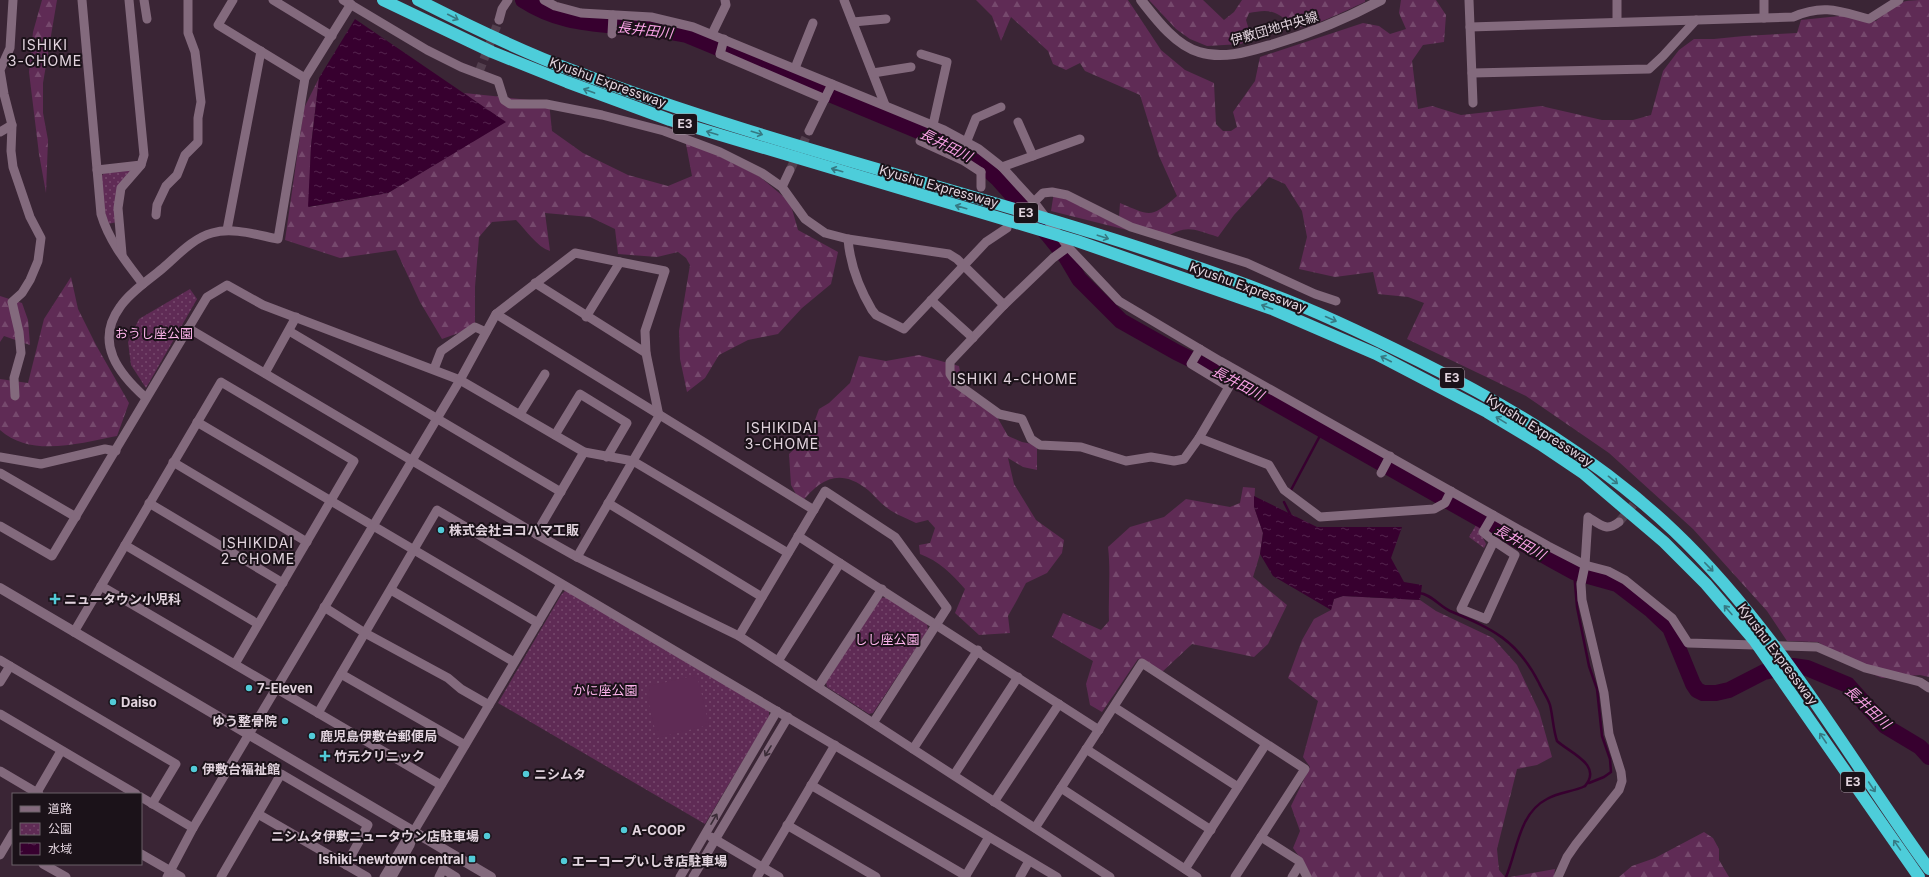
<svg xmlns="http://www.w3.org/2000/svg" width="1929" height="877" viewBox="0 0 1929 877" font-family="Inter,'Noto Sans JP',sans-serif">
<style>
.forest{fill:url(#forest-firs)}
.park{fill:url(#park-dots)}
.garden{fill:#5f2b55}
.water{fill:url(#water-ripples)}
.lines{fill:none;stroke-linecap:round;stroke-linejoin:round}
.stream{stroke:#37002f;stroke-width:2.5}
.river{stroke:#37002f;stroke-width:16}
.minor-tunnel{stroke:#533f4e;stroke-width:9;stroke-dasharray:9 4.5;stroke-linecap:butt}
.minor{stroke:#836a7d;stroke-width:9}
.tertiary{stroke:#836a7d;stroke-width:10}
.motorway{stroke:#4dcdda;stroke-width:12}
.oneway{stroke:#367983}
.oneway2{stroke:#3a2c37}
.poi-dot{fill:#52cbd8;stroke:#1b1219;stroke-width:1.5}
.labels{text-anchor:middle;stroke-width:4;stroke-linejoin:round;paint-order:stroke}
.shield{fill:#1b1219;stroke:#a69aa3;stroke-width:1}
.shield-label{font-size:12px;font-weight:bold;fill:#e2d4de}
.street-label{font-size:13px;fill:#e2d4de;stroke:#1b1219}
.park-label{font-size:13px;fill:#fcb4eb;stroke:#1b1219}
.poi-label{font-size:13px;font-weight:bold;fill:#e2d4de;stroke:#1b1219;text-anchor:start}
.water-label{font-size:14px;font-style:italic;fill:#fba2e7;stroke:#1b1219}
.neighbourhood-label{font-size:14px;letter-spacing:1px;fill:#e2d4de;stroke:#1b1219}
</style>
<defs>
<pattern id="forest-firs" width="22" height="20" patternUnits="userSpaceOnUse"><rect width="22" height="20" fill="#5f2b55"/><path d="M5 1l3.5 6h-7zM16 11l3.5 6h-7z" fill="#76496d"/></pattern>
<pattern id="park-dots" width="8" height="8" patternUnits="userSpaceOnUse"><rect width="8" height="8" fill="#5f2b55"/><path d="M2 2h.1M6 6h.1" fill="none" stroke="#76496d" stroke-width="1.8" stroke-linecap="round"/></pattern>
<pattern id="water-ripples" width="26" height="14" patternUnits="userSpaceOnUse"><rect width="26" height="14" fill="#37002f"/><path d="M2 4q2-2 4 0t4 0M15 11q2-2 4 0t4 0" fill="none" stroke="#54244d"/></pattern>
</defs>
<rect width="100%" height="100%" fill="#3a2535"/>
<g class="forest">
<polygon points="42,0 57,0 43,83 43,113 48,140 46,193 39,154 29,72 33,32"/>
<path d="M976 0H1128L1161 50 1185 70 1214 83 1216 124 1223 131H1231L1237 127 1233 112 1255 81 1260 57 1363 23 1379 26 1390 34 1406 29 1399 13 1401 0H1436L1446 15 1444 42 1423 45 1412 61 1418 109 1432 106 1461 115 1541 106 1602 120H1633L1651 115 1663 71 1679 50 1694 39H1714L1744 36 1797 33 1801 20 1849 15 1861 20 1876 21C1895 1 1902 0 1929 0V677L1920 675 1882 678 1863 670 1818 642 1787 641 1767 611 1693 529 1609 453 1526 396 1407 339 1424 303 1408 297 1378 294 1373 272 1335 277 1299 269 1307 237 1302 211 1285 184 1269 177 1234 215 1218 237C1192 229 1187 224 1163 239L1051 211 1054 192 1119 217 1120 203C1151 216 1150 219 1177 196L1159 156 1140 95 1085 71 1080 63 1066 70 1053 64 1048 51 1011 17 1001 41 992 16Z"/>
<path d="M1149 0H1203L1224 20 1234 12 1242 0H1365V2C1353 7 1310 29 1299 27 1290 26 1286 19 1279 15 1269 9 1260 11 1249 13L1246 20 1250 33 1249 40 1241 44 1207 46 1190 39 1176 29Z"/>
<path d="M319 78 311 146 309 207 388 193 505 122 464 93 549 102 552 131 583 153 628 175 668 186 692 176 685 139 759 176 790 202 798 230 838 252 831 284 802 308 778 334 748 340 719 355 705 378 687 392 680 359 679 331 690 265 686 258 678 252 657 257 618 254 615 229 590 217 545 213 550 251C537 247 526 230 516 220L492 222 479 237 475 287V327L442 339 420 302 396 250 340 258 285 240 304 108Z"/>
<path d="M71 277 78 309 96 345 129 403 117 436C80 443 31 458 0 430V379L28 383 44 319Z"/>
<polygon points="0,296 22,303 28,320 30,345 4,336 0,342"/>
<path d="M919 355 959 366 963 387 977 404 996 415 1008 436 1022 442 1037 445V470L1023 467 1008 458 1014 484 1036 520 1064 540 1062 553 1047 573 1026 583 1017 600 1008 616 1010 633 979 635 955 613 965 589C952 574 939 561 920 554L919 545 930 543 935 528 928 520 916 523C906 518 894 514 886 507 879 502 874 495 868 490 840 468 821 478 801 503L791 485 789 454 810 434 819 409 829 403 850 383 859 356 886 361Z"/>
<path d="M1243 487 1255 488 1254 507 1263 533 1260 554 1253 577 1287 605 1268 644 1254 657 1192 644 1161 673 1138 659 1102 712 1090 705 1086 684 1093 661 1052 637 1063 613 1101 630 1109 621C1108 596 1111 572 1108 547L1130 527 1164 517 1186 499 1230 507 1240 503Z"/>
<polygon points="1343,596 1420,600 1436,611 1493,638 1517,665 1539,711 1552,757 1537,765 1517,769 1497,849 1499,870 1505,877 1311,877 1306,866 1293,848 1300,831 1291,806 1310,767 1303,757 1318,701 1288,678 1302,640 1314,619 1331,610 1334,599"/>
<polygon points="1704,832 1713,838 1719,849 1719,860 1729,877 1619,877 1632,866 1655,858"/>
<polygon points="1555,869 1554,877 1510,877"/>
</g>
<g class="park">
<polygon points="135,170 119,188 117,222 108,224 105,213 101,177 104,173"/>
<polygon points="190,289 197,299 146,388 131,365 128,342 139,319"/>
<polygon points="1476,525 1480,527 1482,536 1486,544 1484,548 1469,537"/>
<polygon points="565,591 568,592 769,711 769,717 705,824 498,703 561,595"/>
<polygon points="886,597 927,624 928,630 873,713 869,714 827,687 826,682 881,598"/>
</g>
<polygon class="garden" points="697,675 709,725 657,738 645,687"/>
<g class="water">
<polygon points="355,19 506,122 388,193 308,207 311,146 319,78"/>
<polygon points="1254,496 1317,527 1402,527 1391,558 1404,582 1422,585 1420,600 1343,596 1334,599 1331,610 1273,576 1260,554 1263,533 1254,507"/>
</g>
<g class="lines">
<g class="stream">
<polyline points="1291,490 1323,430"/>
<polyline points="1284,502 1291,516"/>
<polyline points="1574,572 1577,607 1589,666 1597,689 1602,736 1610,759 1611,772 1604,777 1589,783"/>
<path d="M1419 593C1431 594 1439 606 1450 611 1493 629 1517 640 1539 683 1542 690 1548 698 1550 705 1553 717 1553 729 1557 741 1570 753 1603 765 1585 786"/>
<path d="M1506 877C1517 851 1519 813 1547 799 1559 792 1573 792 1585 786"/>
</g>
<path class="river" d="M523 0C557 22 587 23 626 27 646 28 667 31 687 35L931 136 975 158 997 178 1049 236 1066 257 1079 279 1121 321 1176 352 1245 386 1554 561 1574 572 1617 584 1651 610 1670 628 1693 684 1697 690 1703 693H1716L1729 690 1764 672 1793 666 1807 668 1848 685 1885 726 1920 747 1929 757"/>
<g class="minor-tunnel">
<polyline points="479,72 499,20"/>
<polyline points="790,170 809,131"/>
<polyline points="1619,522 1644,492"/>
</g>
<g class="minor">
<polyline points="13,0 10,48 0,70 4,94 12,125 11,151 13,167 30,217 41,238 38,261 30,280 22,293 12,302 19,332 21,353 14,378 15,396"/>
<path d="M82 0 101 214C109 241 126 262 143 284"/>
<polyline points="144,0 147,19"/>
<polyline points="233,0 218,25 305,78"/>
<polyline points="273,0 332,36"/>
<polyline points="343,0 427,50 461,67 498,81 504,100 510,104 546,104 602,115 664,131 720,152 762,173 782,187 805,219 825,233 848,239 949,254 957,259 1004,305 1053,258 1068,247"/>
<polyline points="544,0 555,6 581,13 651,17 693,27 944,130 979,149 1002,167 1034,202 1068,247 1119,301 1220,361 1548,546 1585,565 1608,571 1625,580 1672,618 1688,643 1817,647 1865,668 1920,682 1929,688"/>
<polyline points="844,0 885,105"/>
<polyline points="1469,0 1473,103"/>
<polyline points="1617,0 1617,22"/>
<polyline points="1764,0 1764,18"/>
<polyline points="499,20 502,9 508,0"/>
<polyline points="853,22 886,19"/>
<path d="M1470 27 1793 17C1823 4 1839 11 1869 19L1899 0"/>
<polyline points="612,34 613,15"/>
<polyline points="712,34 726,5 725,0"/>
<polyline points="724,39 720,54 825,99"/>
<polyline points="921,54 947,62 933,125"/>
<polyline points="795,68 813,23"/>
<polyline points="873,73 911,67"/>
<polyline points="1472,73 1649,69 1663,56 1696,20"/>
<polyline points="1018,122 1033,156"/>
<polyline points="809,131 832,84"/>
<polyline points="0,132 12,125"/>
<polyline points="920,141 964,161 981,172"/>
<polyline points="966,143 976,118 1001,107"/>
<polyline points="1002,167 1080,139"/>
<polyline points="97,170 141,165 144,155 129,0"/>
<polyline points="782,187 790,170"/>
<polyline points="981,187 981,172"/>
<polyline points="1034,202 1043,193 1052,192 1067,195 1131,227 1247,263 1315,294 1336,301"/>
<polyline points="156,215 157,205 166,186 177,175 185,155 198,142 198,118 201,102 195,52 188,33 188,0"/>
<polyline points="227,230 261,51"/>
<path d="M848 239C850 264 859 288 872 310L876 315 904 329 986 242 1007 228"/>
<polyline points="122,254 118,208 121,188 141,165"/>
<polyline points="535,283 646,353"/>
<polyline points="931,300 973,338"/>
<polyline points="1004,305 950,362 950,374 956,383 999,414 1022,419 1031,439 1040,445 1081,447 1126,461 1151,457 1174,461 1184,459 1199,438 1269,465 1284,490 1320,517 1434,509 1445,503 1451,491"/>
<polyline points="496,314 814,510"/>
<polyline points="586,317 620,262"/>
<polyline points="188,328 536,534 577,557 739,636 1110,877"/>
<polyline points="289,331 561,492"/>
<polyline points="434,369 441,351 475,327 486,332"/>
<polyline points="265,373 296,317"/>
<path d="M146 398C119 374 94 343 120 307 130 292 149 280 163 268 177 256 193 238 212 233 233 227 257 235 278 239L305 78 351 4"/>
<polyline points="520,414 545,374"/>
<polyline points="197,422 538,623"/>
<polyline points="555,435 580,394 627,423 607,457"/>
<polyline points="1199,438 1229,387 1191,364 1200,349"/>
<polyline points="0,457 41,464 105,449 116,451"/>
<polyline points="173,462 307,542"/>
<polyline points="0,473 76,517"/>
<polyline points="1381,473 1390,456"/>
<polyline points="149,503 283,583"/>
<polyline points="608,503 762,597"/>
<polyline points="1493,515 1483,532 1494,541 1461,609 1486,619 1515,555 1494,541"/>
<polyline points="0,526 52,556 207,297 227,285 263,305 460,380 584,452 633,461 788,553"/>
<polyline points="536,534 584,452"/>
<polyline points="798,536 1099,730"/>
<polyline points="125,545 258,624"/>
<polyline points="101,586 441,785"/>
<polyline points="391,590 514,662"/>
<polyline points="324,607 365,633 448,678 461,689 489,705"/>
<polyline points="74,632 221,382 354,461 235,664"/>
<polyline points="739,636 825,491 895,537 947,608 873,723"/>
<polyline points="0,660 176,764 152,804"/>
<polyline points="778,661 840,563"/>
<polyline points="341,674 465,745"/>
<polyline points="0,682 10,666"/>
<polyline points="818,687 882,589"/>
<polyline points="1114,707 1238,787"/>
<polyline points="318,713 437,510 1057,877"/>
<polyline points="0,714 136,794"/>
<polyline points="913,749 978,650"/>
<polyline points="1086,749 1211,830"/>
<polyline points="0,771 39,794"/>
<polyline points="954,775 1018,677"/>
<polyline points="811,785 966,876"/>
<polyline points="1061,788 1197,877"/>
<polyline points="36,794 61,751"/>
<polyline points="141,797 193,828"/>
<polyline points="994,802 1059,704"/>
<polyline points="258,814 367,877"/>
<polyline points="787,825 876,877"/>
<polyline points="1035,828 1142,663 1305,769 1235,877"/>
<polyline points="711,837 779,877"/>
<polyline points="1261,837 1299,861 1307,877"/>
<polyline points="141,854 181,877"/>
<polyline points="0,855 13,833"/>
<polyline points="43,864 66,877"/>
<polyline points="1185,869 1266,744"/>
<polyline points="167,877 193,828 460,380 496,314 575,253 665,271 645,331 646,353 659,416 577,557"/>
<polyline points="221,877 281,774 368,825 346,865"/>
<polyline points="384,877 405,842 414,831 561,584"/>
<polyline points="392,877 410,845 414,833"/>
<polyline points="439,877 443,869 456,877"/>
<polyline points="680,877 777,711"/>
<polyline points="693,877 788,717"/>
<polyline points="757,877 835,745"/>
<polyline points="965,877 989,837"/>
<polyline points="1020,877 1029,861"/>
<polyline points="1292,877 1300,864"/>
<path d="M1558 877 1567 857 1576 844 1619 790 1622 781 1621 772 1609 734 1604 693 1582 600 1581 584 1585 565 1588 517C1601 525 1606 532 1619 522"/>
</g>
<g class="tertiary">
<path d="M1141 0C1156 19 1175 45 1199 52 1224 60 1250 51 1274 44 1314 32 1344 20 1381 0"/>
<polyline points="0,588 491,877"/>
</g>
<g class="motorway">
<polyline points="383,0 492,52 567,82 670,120 1077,241 1272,309 1376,354 1487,412 1540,444 1583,473 1664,542 1706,584 1754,640 1919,877"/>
<path d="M418 0C469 26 520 51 574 71 802 158 1043 206 1271 294 1322 313 1371 337 1419 361 1511 407 1599 460 1674 531 1777 629 1846 754 1929 869"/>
</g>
</g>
<defs><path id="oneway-shaft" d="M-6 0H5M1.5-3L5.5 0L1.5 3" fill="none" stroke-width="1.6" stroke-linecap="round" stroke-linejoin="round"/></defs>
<g class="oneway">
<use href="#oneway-shaft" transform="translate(453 17) rotate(27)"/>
<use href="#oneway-shaft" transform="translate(589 91) rotate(-160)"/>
<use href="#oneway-shaft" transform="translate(712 133) rotate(-163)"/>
<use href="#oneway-shaft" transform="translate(757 133) rotate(17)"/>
<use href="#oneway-shaft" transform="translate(837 170) rotate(-164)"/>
<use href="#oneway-shaft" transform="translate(961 207) rotate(-164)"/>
<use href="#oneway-shaft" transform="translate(1103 237) rotate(18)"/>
<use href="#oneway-shaft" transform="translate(1267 307) rotate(-160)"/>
<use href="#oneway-shaft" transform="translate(1331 319) rotate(24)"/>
<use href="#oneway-shaft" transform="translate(1386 359) rotate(-153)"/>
<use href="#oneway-shaft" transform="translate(1501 420) rotate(-149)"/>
<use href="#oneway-shaft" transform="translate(1613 480) rotate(39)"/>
<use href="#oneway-shaft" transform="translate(1709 567) rotate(46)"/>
<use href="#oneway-shaft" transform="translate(1728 610) rotate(-131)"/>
<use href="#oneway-shaft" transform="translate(1823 738) rotate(-124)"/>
<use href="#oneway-shaft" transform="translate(1872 787) rotate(56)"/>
<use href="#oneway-shaft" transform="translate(1897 845) rotate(-125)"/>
</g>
<g class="oneway2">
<use href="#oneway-shaft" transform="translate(768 751) rotate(121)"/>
<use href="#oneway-shaft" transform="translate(714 819) rotate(-60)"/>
</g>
<g class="poi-dot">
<circle cx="441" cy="530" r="4"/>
<path d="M53 593h4v4h4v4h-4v4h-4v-4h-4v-4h4z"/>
<circle cx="249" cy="688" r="4"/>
<circle cx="113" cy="702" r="4"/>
<circle cx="285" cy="721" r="4"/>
<circle cx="312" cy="736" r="4"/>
<path d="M323 750h4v4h4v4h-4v4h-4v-4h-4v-4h4z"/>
<circle cx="194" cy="769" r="4"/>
<circle cx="526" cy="774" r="4"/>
<circle cx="624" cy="830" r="4"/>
<circle cx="487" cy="836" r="4"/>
<rect x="468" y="855" width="8" height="8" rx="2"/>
<circle cx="564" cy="861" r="4"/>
</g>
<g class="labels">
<g class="shield">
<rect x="673" y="114" width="24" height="20" rx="3"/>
<rect x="1014" y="203" width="24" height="20" rx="3"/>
<rect x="1440" y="368" width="24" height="20" rx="3"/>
<rect x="1841" y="772" width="24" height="20" rx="3"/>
</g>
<g class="shield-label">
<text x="685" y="128">E3</text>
<text x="1026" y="217">E3</text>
<text x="1452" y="382">E3</text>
<text x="1853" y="786">E3</text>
</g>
<g class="street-label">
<text transform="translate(1274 28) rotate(-16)" y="5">伊敷団地中央線</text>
<text transform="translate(608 82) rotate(20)" y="5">Kyushu Expressway</text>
<text transform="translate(939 186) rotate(16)" y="5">Kyushu Expressway</text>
<text transform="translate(1248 287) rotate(20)" y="5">Kyushu Expressway</text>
<text transform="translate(1540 430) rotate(32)" y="5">Kyushu Expressway</text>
<text transform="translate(1778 654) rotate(53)" y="5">Kyushu Expressway</text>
</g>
<g class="park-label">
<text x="154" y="338">おうし座公園</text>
<text x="887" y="644">しし座公園</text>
<text x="605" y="695">かに座公園</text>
</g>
<g class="poi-label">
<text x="449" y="535">株式会社ヨコハマ工販</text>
<text x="64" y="604">ニュータウン小児科</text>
<text x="257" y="693">7-Eleven</text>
<text x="121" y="707">Daiso</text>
<text x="277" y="726" text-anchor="end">ゆう整骨院</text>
<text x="320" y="741">鹿児島伊敷台郵便局</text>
<text x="334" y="761">竹元クリニック</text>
<text x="202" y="774">伊敷台福祉館</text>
<text x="534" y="779">ニシムタ</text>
<text x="632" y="835">A-COOP</text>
<text x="479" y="841" text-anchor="end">ニシムタ伊敷ニュータウン店駐車場</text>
<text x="464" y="864" text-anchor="end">Ishiki-newtown central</text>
<text x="572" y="866">エーコープいしき店駐車場</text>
</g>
<g class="water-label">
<text transform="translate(645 30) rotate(7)" y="5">長井田川</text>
<text transform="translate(946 145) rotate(27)" y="5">長井田川</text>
<text transform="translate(1238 383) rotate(28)" y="5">長井田川</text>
<text transform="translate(1520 542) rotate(30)" y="5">長井田川</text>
<text transform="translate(1868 707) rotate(43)" y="5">長井田川</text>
</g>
<g class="neighbourhood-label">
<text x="45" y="50">ISHIKI<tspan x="45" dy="16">3-CHOME</tspan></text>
<text x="1015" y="384">ISHIKI 4-CHOME</text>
<text x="782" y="433">ISHIKIDAI<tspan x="782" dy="16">3-CHOME</tspan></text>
<text x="258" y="548">ISHIKIDAI<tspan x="258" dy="16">2-CHOME</tspan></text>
</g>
</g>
<rect x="12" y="793" width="130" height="72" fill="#1b1219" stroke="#6b6068"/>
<rect x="20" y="806" width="20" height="6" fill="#836a7d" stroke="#6b6068"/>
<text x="48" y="813" font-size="12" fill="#e2d4de">道路</text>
<rect x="20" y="823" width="20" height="12" fill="url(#park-dots)" stroke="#6b6068"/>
<text x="48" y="833" font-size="12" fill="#e2d4de">公園</text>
<rect x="20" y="843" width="20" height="12" fill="url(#water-ripples)" stroke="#6b6068"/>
<text x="48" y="853" font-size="12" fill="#e2d4de">水域</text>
</svg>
